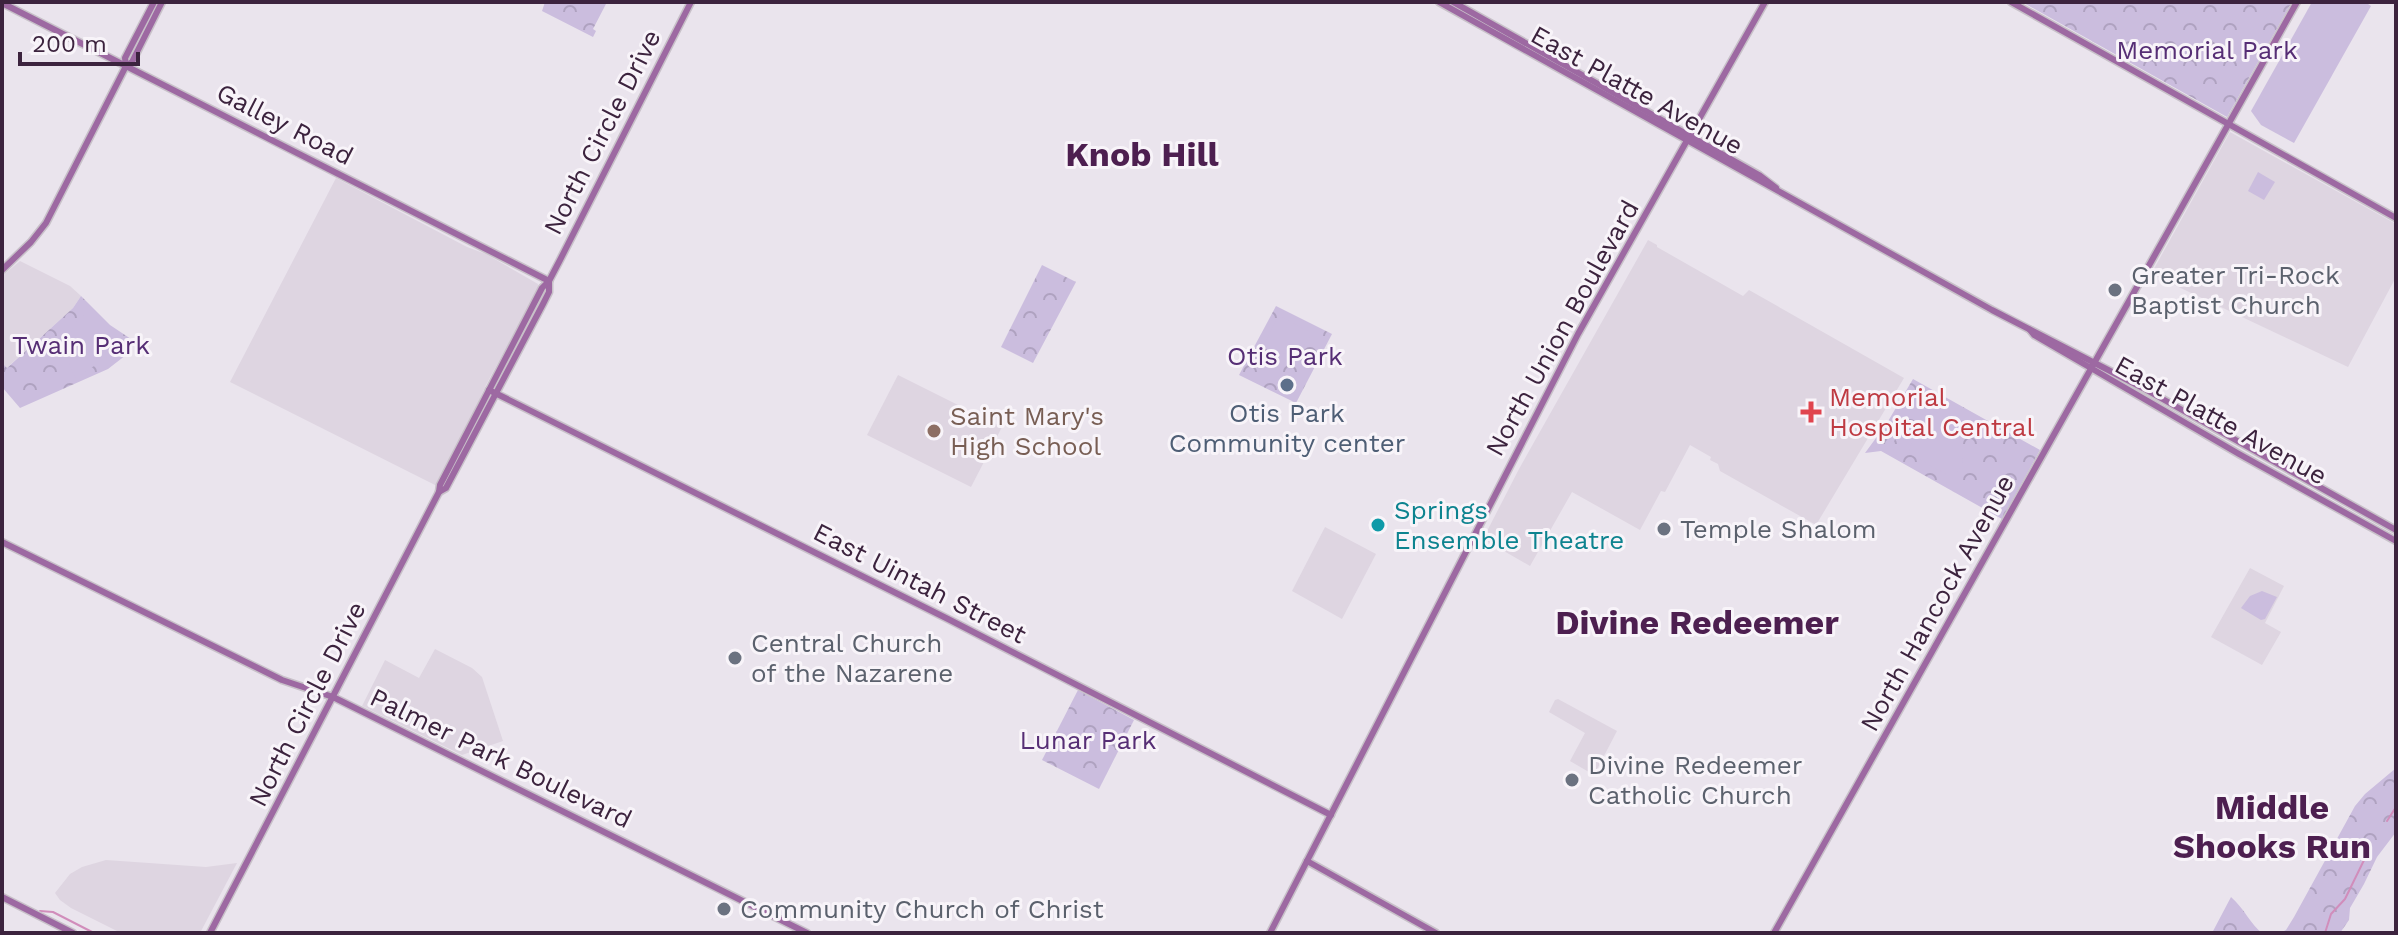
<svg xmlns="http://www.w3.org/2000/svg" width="2398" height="935" viewBox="0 0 2398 935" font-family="'Work Sans',sans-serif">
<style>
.built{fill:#ded5e1}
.forest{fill:url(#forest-crowns)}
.pitch{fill:#cbbdde}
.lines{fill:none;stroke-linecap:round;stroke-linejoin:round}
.stream{stroke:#d18dbb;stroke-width:2}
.major-casing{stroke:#c8c1c9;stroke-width:9}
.major{stroke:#9d69a2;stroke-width:6}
.worship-dot{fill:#6b7280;stroke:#f8f4f9;stroke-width:3}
.service-dot{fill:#5c6f8a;stroke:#f8f4f9;stroke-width:3}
.health-dot{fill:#e0444e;stroke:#f8f4f9;stroke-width:3}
.education-dot{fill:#8d6e63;stroke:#f8f4f9;stroke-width:3}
.culture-dot{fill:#0f9aa8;stroke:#f8f4f9;stroke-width:3}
.labels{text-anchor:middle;stroke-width:6;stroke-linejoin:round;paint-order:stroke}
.park-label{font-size:26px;fill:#562e75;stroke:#f8f4f9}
.street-label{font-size:26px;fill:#3c233e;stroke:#f8f4f9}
.worship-label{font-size:26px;fill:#5b616d;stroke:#f8f4f9;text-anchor:start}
.health-label{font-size:26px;fill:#be3a42;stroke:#f8f4f9;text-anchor:start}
.service-label{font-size:26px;fill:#4e5e75;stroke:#f8f4f9}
.education-label{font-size:26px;fill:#785e54;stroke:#f8f4f9;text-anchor:start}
.culture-label{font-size:26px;fill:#0d838f;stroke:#f8f4f9;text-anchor:start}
.district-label{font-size:34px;font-weight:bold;fill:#4d1f50;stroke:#f8f4f9}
</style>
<defs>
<pattern id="forest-crowns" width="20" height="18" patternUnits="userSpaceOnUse" patternTransform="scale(2)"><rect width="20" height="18" fill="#cbbdde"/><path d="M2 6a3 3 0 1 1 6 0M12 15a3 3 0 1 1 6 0" fill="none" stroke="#afa2c0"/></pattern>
</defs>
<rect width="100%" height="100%" fill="#eae4ed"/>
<g class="built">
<polygon points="2230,132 2396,224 2396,277 2348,367 2151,274"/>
<polygon points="336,178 467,247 486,254 538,284 538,289 486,385 467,427 437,486 230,382"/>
<polygon points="1648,240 1657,245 1657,247 1743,296 1749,290 1904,378 1816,525 1720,471 1718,464 1710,460 1711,457 1690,445 1665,492 1661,491 1640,530 1572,492 1530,566 1483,539 1519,469"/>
<polygon points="20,261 70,286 81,296 73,308 2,372 2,276"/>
<polygon points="898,375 1002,427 971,487 867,435"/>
<polygon points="1325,527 1376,554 1342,619 1292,591"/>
<polygon points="2250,568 2284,586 2265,623 2281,632 2262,665 2211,637"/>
<polygon points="435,649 472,668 482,677 503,741 462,755 362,706 385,660 419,678"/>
<polygon points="1558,699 1617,731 1594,775 1570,761 1585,733 1549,712 1555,700"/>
<polygon points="106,860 206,867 237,863 200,933 121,933 71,908 60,900 55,893 70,874 82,867"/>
</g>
<g class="forest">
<polygon points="545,2 607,2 593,29 596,31 593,37 542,11"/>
<polygon points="2022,2 2292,2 2227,117"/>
<polygon points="1042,265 1076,282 1033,363 1001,347"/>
<polygon points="81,296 110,325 134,341 126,355 108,369 20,408 2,387 2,363 7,368 73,308"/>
<polygon points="1276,306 1332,334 1296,403 1239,375"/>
<polygon points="1913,379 2040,450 2002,519 1881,451 1865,453 1887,423"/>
<polygon points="1078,690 1134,720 1099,789 1042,760"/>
<polygon points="2396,768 2396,832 2377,857 2364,884 2350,908 2349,920 2340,933 2280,933 2286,930 2294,917 2355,806 2365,794"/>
<path d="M2231 897C2244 908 2251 925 2262 933H2212Z"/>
</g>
<g class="pitch">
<polygon points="2312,2 2365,2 2371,6 2294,143 2261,125 2251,111"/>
<polygon points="2258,172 2275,182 2264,200 2248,191"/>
<path d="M82 314 115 348V352L76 378C62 358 67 331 82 314Z"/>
<path d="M1282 317 1308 331 1310 337C1300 353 1285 356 1268 352L1264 345 1277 319Z"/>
<polygon points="1910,391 1919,396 1893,443 1883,437"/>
<path d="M1931 409C1953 419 1979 458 1951 477L1910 454 1909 448Z"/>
<polygon points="2262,591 2277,597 2265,619 2261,620 2241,608 2250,596"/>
</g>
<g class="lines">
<g class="stream">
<polyline points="2387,821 2396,807"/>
<polyline points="40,911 53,912 94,933"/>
<polyline points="2325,933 2331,914 2345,899 2368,852"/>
</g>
<g class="major-casing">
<g id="major">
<polyline points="1439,2 1992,310 2143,388 2396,530"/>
<polyline points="1453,2 1759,175 1776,188"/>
<polyline points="2011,2 2396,218"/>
<polyline points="2,3 549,281"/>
<polyline points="126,66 125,58 154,2"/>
<polyline points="2,270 31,242 46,223 126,66 132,62 162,2"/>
<polyline points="2030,330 2034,335 2239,454 2396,541"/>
<polyline points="489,390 948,619 1331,815"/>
<polyline points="439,492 446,488 543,304 549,292 549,281"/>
<polyline points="2,542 282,680 333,697 807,933"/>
<polyline points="1307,861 1436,933"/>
<polyline points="2,897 73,933"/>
<polyline points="210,933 439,492 440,485 542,288 549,281 560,260 691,2"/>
<polyline points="1270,933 1578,334 1765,2"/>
<polyline points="1774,933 2297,2"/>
</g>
</g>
<use href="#major" class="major"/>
</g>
<g class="worship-dot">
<circle cx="2115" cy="290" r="8"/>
<circle cx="1664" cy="529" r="8"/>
<circle cx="735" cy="658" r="8"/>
<circle cx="1572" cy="780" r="8"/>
<circle cx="724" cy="909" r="8"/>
</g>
<circle class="service-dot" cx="1287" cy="385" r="8"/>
<path class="health-dot" d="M1807 400h8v8h8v8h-8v8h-8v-8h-8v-8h8z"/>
<circle class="education-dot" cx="934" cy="431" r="8"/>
<circle class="culture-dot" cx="1378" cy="525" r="8"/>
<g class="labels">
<g class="park-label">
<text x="2207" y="59">Memorial Park</text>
<text x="81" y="354">Twain Park</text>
<text x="1285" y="365">Otis Park</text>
<text x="1088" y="749">Lunar Park</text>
</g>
<g class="street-label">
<text transform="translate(1637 90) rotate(29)" y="9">East Platte Avenue</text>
<text transform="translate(285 124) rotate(27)" y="9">Galley Road</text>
<text transform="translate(602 132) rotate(-63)" y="9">North Circle Drive</text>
<text transform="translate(1562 328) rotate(-61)" y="9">North Union Boulevard</text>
<text transform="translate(2221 420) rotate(29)" y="9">East Platte Avenue</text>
<text transform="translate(920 583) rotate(27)" y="9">East Uintah Street</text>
<text transform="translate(1937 603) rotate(-61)" y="9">North Hancock Avenue</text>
<text transform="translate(307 704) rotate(-63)" y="9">North Circle Drive</text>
<text transform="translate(501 758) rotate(26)" y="9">Palmer Park Boulevard</text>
</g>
<g class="worship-label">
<text x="2131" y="284">Greater Tri-Rock<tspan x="2131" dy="30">Baptist Church</tspan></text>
<text x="1680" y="538">Temple Shalom</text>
<text x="751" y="652">Central Church<tspan x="751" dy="30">of the Nazarene</tspan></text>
<text x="1588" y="774">Divine Redeemer<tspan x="1588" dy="30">Catholic Church</tspan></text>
<text x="740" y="918">Community Church of Christ</text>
</g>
<g class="health-label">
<text x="1829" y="406">Memorial<tspan x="1829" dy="30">Hospital Central</tspan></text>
</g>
<g class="service-label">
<text x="1287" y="422">Otis Park<tspan x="1287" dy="30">Community center</tspan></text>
</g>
<g class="education-label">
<text x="950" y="425">Saint Mary's<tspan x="950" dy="30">High School</tspan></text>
</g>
<g class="culture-label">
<text x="1394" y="519">Springs<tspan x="1394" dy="30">Ensemble Theatre</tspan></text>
</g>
<g class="district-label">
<text x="1142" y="166">Knob Hill</text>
<text x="1697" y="634">Divine Redeemer</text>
<text x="2272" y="819">Middle<tspan x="2272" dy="39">Shooks Run</tspan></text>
</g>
</g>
<rect width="2398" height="935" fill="none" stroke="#3c233e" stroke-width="8"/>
<path d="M20 52v12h118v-12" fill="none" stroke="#3c233e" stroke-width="4"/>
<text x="32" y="52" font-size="24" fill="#3c233e" stroke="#f8f4f9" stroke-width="6" paint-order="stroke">200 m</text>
</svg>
